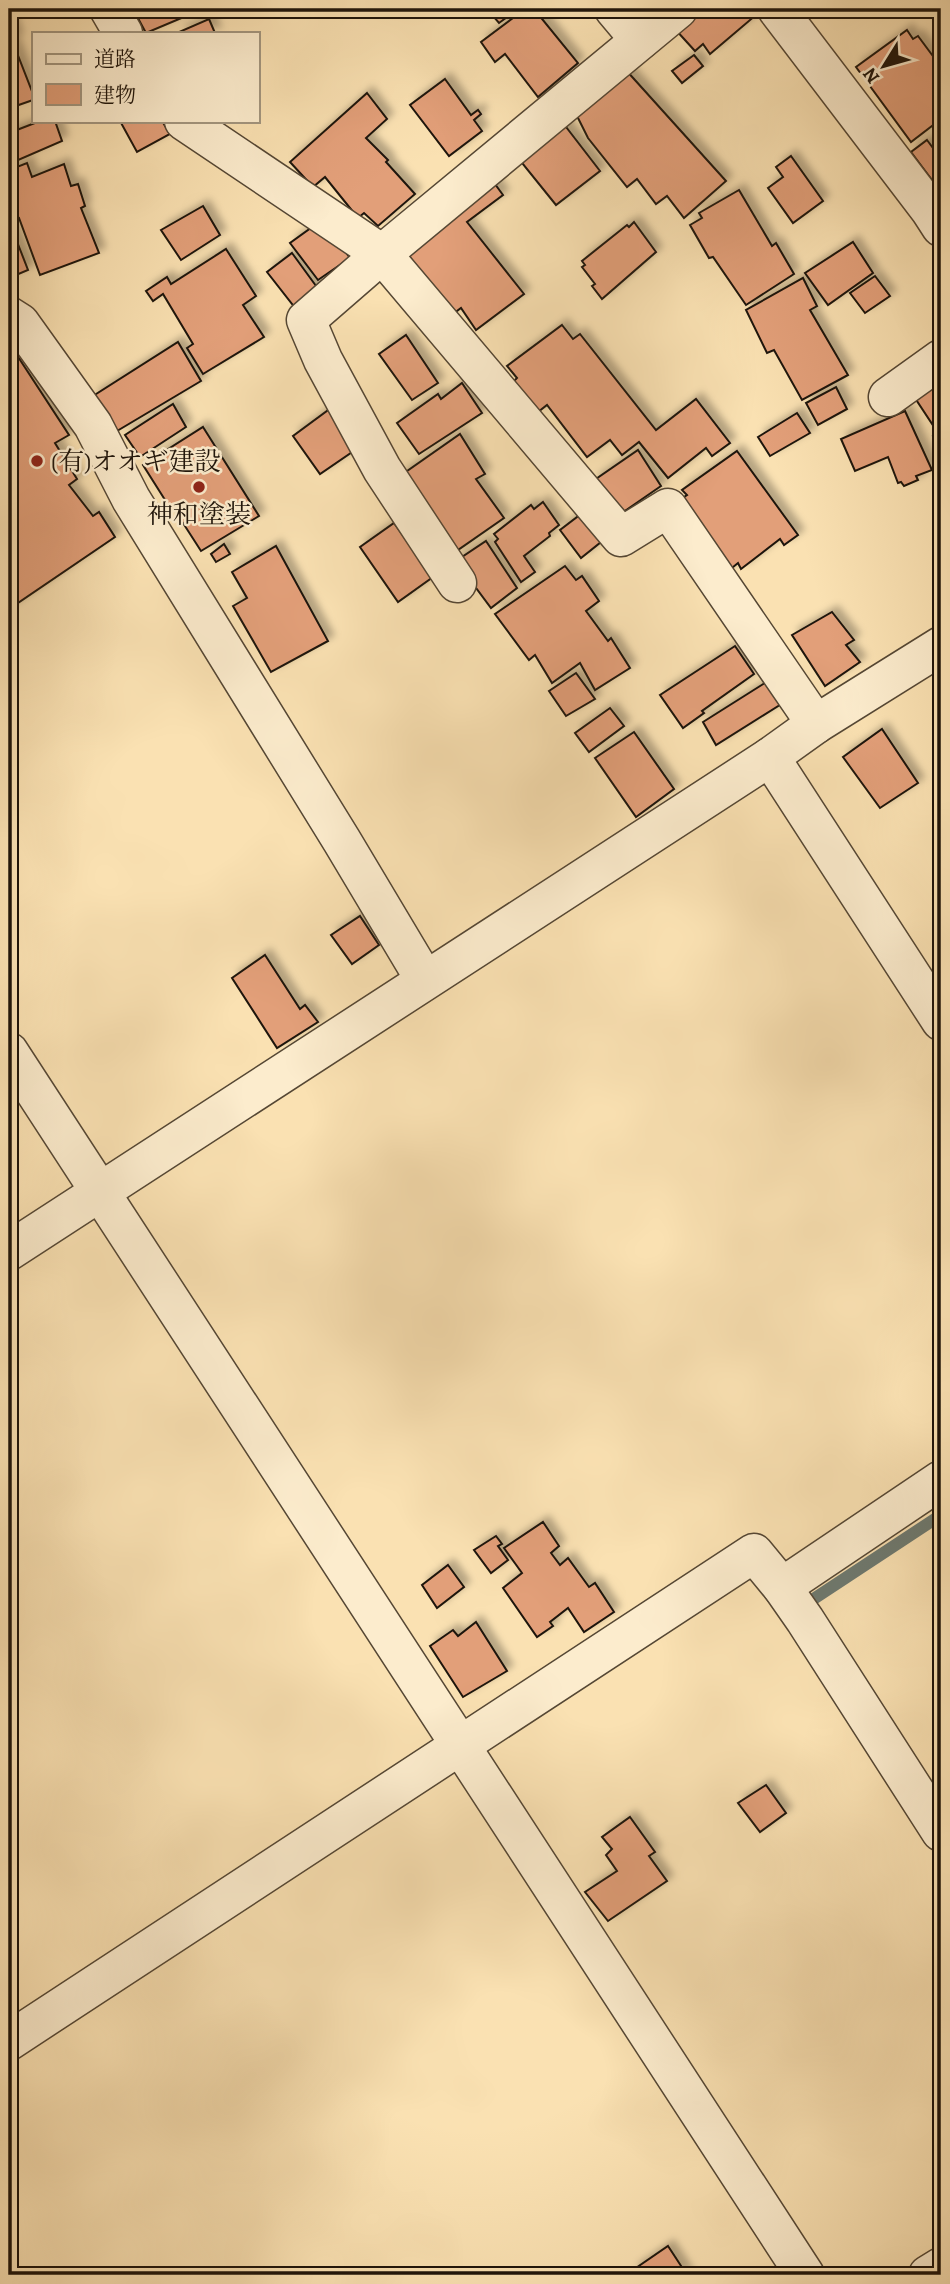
<svg xmlns="http://www.w3.org/2000/svg" width="950" height="2284" viewBox="0 0 950 2284" font-family="Alegreya,'Noto Serif JP',serif">
<style>
.lines{fill:none;stroke-linecap:round;stroke-linejoin:round}
.stream{stroke:#6d7970;stroke-width:12}
.building{fill:#e29f79;stroke:#1e140a;stroke-width:2;filter:url(#shadow)}
.minor-casing{stroke:#554734;stroke-width:41}
.minor{stroke:#fceccd;stroke-width:38}
.poi-dot{fill:#8f2418;stroke:#fceccd;stroke-width:2.5}
.labels{text-anchor:middle;stroke-width:5;stroke-linejoin:round;paint-order:stroke}
.poi-label{font-size:26px;fill:#1e140a;stroke:#fceccd;text-anchor:start}
</style>
<defs>
<filter id="shadow"><feDropShadow dx="6" dy="-6" stdDeviation="3.5" flood-color="#0004"/></filter>
</defs>
<rect width="100%" height="100%" fill="#fae1b2"/>
<filter id="stains"><feTurbulence type="fractalNoise" baseFrequency=".00286" numOctaves="4"/><feColorMatrix values="0 0 0 0 .2 0 0 0 0 .09 0 0 0 0 .02 0 0 0 .5 -.17"/></filter>
<radialGradient id="worn" r=".72"><stop offset=".6" stop-color="#630" stop-opacity="0"/><stop offset="1" stop-color="#630" stop-opacity=".3"/></radialGradient>
<g class="lines">
<polyline class="stream" points="815,1598 941,1515"/>
</g>
<g class="building">
<polygon points="133,9 188,9 191,14 146,33"/>
<polygon points="487,9 512,9 514,12 499,23"/>
<polygon points="525,9 534,9 578,63 538,97 505,54 495,62 481,42"/>
<polygon points="699,9 751,9 756,15 710,54 703,44 695,51 675,29"/>
<polygon points="9,15 17,39 12,40 33,94 33,100 10,108"/>
<polygon points="209,19 215,33 180,33 179,32"/>
<polygon points="907,30 913,39 918,36 941,67 941,119 911,142 856,67"/>
<polygon points="694,55 703,66 682,83 672,71"/>
<polygon points="625,69 726,181 684,218 667,196 656,204 637,179 627,187 588,138 575,112"/>
<polygon points="445,79 471,115 478,110 481,114 474,120 482,131 449,156 410,105"/>
<polygon points="367,93 387,119 366,138 388,160 386,162 415,194 378,226 364,213 358,218 325,177 313,187 290,162"/>
<polygon points="40,121 55,121 62,141 9,164 9,133"/>
<polygon points="120,121 162,121 170,134 137,152"/>
<polygon points="563,123 600,171 556,205 518,158"/>
<polygon points="927,140 936,152 941,148 941,192 911,152"/>
<polygon points="791,156 823,201 793,223 768,188 783,177 776,167"/>
<polygon points="27,163 32,177 64,164 71,186 78,184 85,206 81,208 99,253 40,275 19,218 13,220 9,207 9,190 13,188 9,170"/>
<polygon points="492,180 503,195 467,222 524,294 476,330 461,308 453,314 409,256"/>
<polygon points="739,190 772,246 776,243 794,274 746,305 713,257 709,258 690,225 702,218 699,213"/>
<polygon points="203,206 220,235 181,260 161,230"/>
<polygon points="322,220 350,258 318,280 290,243"/>
<polygon points="9,221 28,270 9,278"/>
<polygon points="634,222 656,252 602,299 592,286 595,284 582,267 585,265 582,261 627,225 629,227"/>
<polygon points="853,242 873,273 828,305 805,273"/>
<polygon points="226,249 256,296 243,305 264,337 203,374 187,348 193,344 163,294 153,301 146,291 167,277 171,284"/>
<polygon points="292,253 319,290 296,309 267,272"/>
<polygon points="875,276 890,296 865,313 850,293"/>
<polygon points="803,278 817,306 810,310 848,375 802,400 774,350 767,353 746,310"/>
<polygon points="562,325 573,339 580,334 656,430 696,399 730,443 712,456 706,448 668,478 639,442 622,455 610,440 587,457 547,405 538,412 514,381 517,378 507,366"/>
<polygon points="406,335 438,383 412,400 379,354"/>
<polygon points="178,342 201,381 117,431 93,396"/>
<polygon points="9,343 69,435 55,443 77,479 69,485 93,516 99,512 115,537 9,609"/>
<polygon points="941,377 941,450 933,436 938,433 913,395"/>
<polygon points="462,383 482,413 419,454 397,423 438,394 441,399"/>
<polygon points="836,387 847,409 818,425 806,403"/>
<polygon points="173,404 186,427 140,457 125,435"/>
<polygon points="331,408 358,448 320,474 293,436"/>
<polygon points="905,411 932,470 916,476 918,480 904,486 901,482 898,483 888,457 855,471 841,439"/>
<polygon points="797,413 810,433 770,456 758,437"/>
<polygon points="203,427 259,516 201,551 174,509 172,511 143,465"/>
<polygon points="460,434 485,474 476,479 504,518 455,552 400,476"/>
<polygon points="638,450 661,486 619,515 593,481"/>
<polygon points="737,451 798,535 784,545 780,539 741,569 738,563 727,572 681,499 687,495 682,490"/>
<polygon points="543,502 559,525 549,533 550,536 524,556 535,572 521,582 495,542 498,539 494,534 531,505 534,509"/>
<polygon points="585,511 606,538 581,558 560,530"/>
<polygon points="394,523 433,577 398,602 360,547"/>
<polygon points="486,541 517,588 491,608 456,561"/>
<polygon points="224,544 230,554 216,562 211,554"/>
<polygon points="276,546 328,641 271,672 233,606 247,598 232,572"/>
<polygon points="565,566 576,580 582,576 599,601 586,611 608,641 611,638 630,668 595,690 580,663 552,683 535,655 529,660 495,614"/>
<polygon points="832,612 854,640 846,645 860,662 825,686 792,635"/>
<polygon points="735,646 754,674 702,711 704,713 683,728 660,695"/>
<polygon points="576,673 595,699 566,716 549,691"/>
<polygon points="768,681 783,703 716,745 703,722"/>
<polygon points="610,708 624,726 589,752 575,733"/>
<polygon points="882,729 918,783 880,808 843,757"/>
<polygon points="634,732 674,789 636,817 595,758"/>
<polygon points="360,916 379,945 352,964 331,935"/>
<polygon points="265,955 300,1009 305,1005 318,1022 277,1048 232,978"/>
<polygon points="543,1522 559,1546 551,1553 560,1565 568,1558 589,1587 595,1583 614,1612 584,1632 568,1608 550,1622 553,1626 537,1637 503,1588 522,1573 504,1548"/>
<polygon points="496,1536 502,1544 498,1546 508,1560 491,1573 474,1550"/>
<polygon points="448,1565 464,1587 437,1608 422,1585"/>
<polygon points="476,1622 507,1671 463,1697 430,1646 453,1630 458,1636"/>
<polygon points="766,1785 786,1813 760,1832 738,1803"/>
<polygon points="630,1817 655,1852 649,1856 667,1881 608,1921 585,1892 617,1871 606,1855 612,1849 602,1837"/>
<polygon points="668,2246 687,2275 636,2275 633,2270"/>
</g>
<g class="lines">
<g class="minor-casing">
<g id="minor">
<polyline points="109,9 123,33"/>
<polyline points="614,9 640,40"/>
<polyline points="777,9 930,210 941,227"/>
<polyline points="184,121 382,254 621,537 668,508 816,724"/>
<polyline points="9,316 20,323 93,425 131,499 342,841 425,980"/>
<polyline points="888,397 941,359"/>
<polyline points="457,583 382,469 323,360 306,320 382,254 678,9"/>
<polyline points="770,757 941,1021"/>
<polyline points="9,1052 805,2275"/>
<polyline points="9,1251 770,757 816,724 941,646"/>
<polyline points="782,1587 941,1480"/>
<polyline points="9,2041 754,1553 782,1587 805,1620 941,1832"/>
<polyline points="928,2275 941,2267"/>
</g>
</g>
<use href="#minor" class="minor"/>
</g>
<g class="poi-dot">
<circle cx="37" cy="461" r="7"/>
<circle cx="199" cy="487" r="7"/>
</g>
<g class="labels">
<g class="poi-label">
<text x="51" y="470">(有)オオギ建設</text>
<text x="199" y="523" text-anchor="middle">神和塗装</text>
</g>
</g>
<rect width="950" height="2284" fill="none" stroke="#fae1b2" stroke-width="35"/>
<rect x="10" y="10" width="929" height="2263" fill="none" stroke="#1e140a" stroke-width="3.5"/>
<rect x="18" y="18" width="915" height="2249" fill="none" stroke="#1e140a" stroke-width="2"/>
<rect x="32" y="32" width="228" height="91" fill="#fceccd" stroke="#a3967f" stroke-width="2"/>
<rect x="46" y="54" width="35" height="10" fill="#fceccd" stroke="#a3967f" stroke-width="2"/>
<text x="94" y="66" font-size="21" fill="#1e140a">道路</text>
<rect x="46" y="84" width="35" height="21" fill="#e29f79" stroke="#a3967f" stroke-width="2"/>
<text x="94" y="102" font-size="21" fill="#1e140a">建物</text>
<g transform="translate(884 66) rotate(233)" stroke="#fceccd" stroke-width="5" paint-order="stroke">
<path d="M0-5L12 26L0 18L-12 26Z" fill="#1e140a"/>
<text y="-10" font-size="19" font-weight="bold" text-anchor="middle" fill="#1e140a">N</text>
</g>
<rect width="100%" height="100%" filter="url(#stains)"/>
<rect width="100%" height="100%" fill="url(#worn)"/>
</svg>
